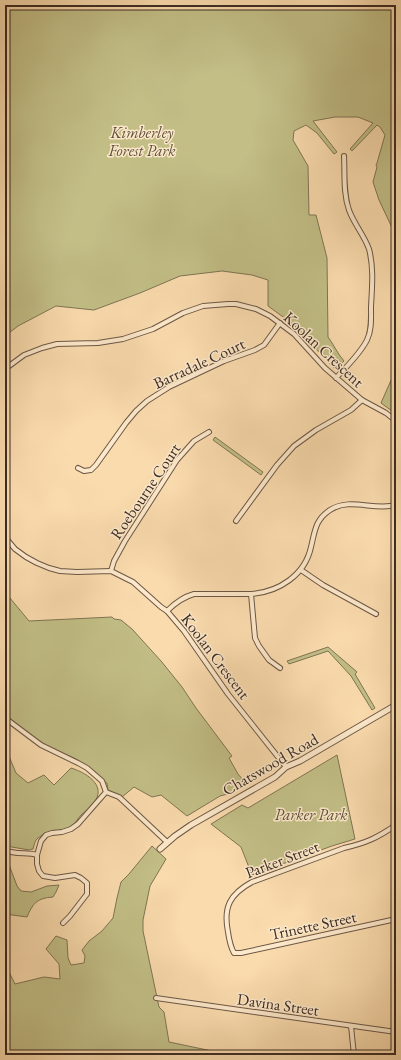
<svg xmlns="http://www.w3.org/2000/svg" width="401" height="1060" viewBox="0 0 401 1060" font-family="'EB Garamond',serif">
<style>
.green{fill:#c2be86;stroke:#7f7454}
.lines{fill:none;stroke-linecap:round;stroke-linejoin:round}
.minor-casing{stroke:#6c5746;stroke-width:6}
.tertiary-casing{stroke:#6c5746;stroke-width:7}
.minor{stroke:#fce8ca;stroke-width:4}
.tertiary{stroke:#fce8ca;stroke-width:5}
.labels{text-anchor:middle;stroke-width:3;stroke-linejoin:round;paint-order:stroke}
.park-label{font-size:16px;font-style:italic;fill:#5e503c;stroke:#fce8ca}
.street-label{font-size:16px;fill:#3c2b23;stroke:#fce8ca}
</style>
<rect width="100%" height="100%" fill="#fadbad"/>
<filter id="stains"><feTurbulence type="fractalNoise" baseFrequency=".005" numOctaves="4"/><feColorMatrix values="0 0 0 0 .2 0 0 0 0 .09 0 0 0 0 .02 0 0 0 .5 -.17"/></filter>
<radialGradient id="worn" r=".72"><stop offset=".6" stop-color="#630" stop-opacity="0"/><stop offset="1" stop-color="#630" stop-opacity=".3"/></radialGradient>
<g class="green">
<path d="M5 5H396V236L379 200 373 182 377 167 376 165 377 163 385 135 380 127 377 125 352 151 350 149 373 123 358 117H335L313 121 337 152 334 154 317 133 306 125 294 131 293 140 308 166 309 215H316L327 258 328 337C334 345 337 353 344 361L337 368H334L294 325 268 306V280L252 275 222 271 180 276 140 293 94 310 56 306 18 326 5 336Z"/>
<polygon points="396,369 396,414 381,403"/>
<polygon points="215,437 263,472 261,475 213,440"/>
<polygon points="5,592 29,621 112,617 114,619 121,620 132,629 161,661 182,687 196,708 232,756 229,758 238,774 244,781 243,782 244,785 232,793 220,796 187,816 161,795 152,797 134,787 122,797 108,790 107,783 105,782 76,759 48,747 32,737 5,715"/>
<polygon points="328,647 357,672 355,674 375,708 372,710 351,676 328,651 289,664 287,661"/>
<path d="M5 754H8L16 773 28 783 44 775 54 785 71 768C81 771 100 780 98 794 97 802 87 810 81 815 77 820 73 826 68 829 59 833 47 830 38 838 35 840 34 845 33 849L29 850 6 846H5Z"/>
<polygon points="337,755 355,839 332,846 252,875 241,847 211,824 242,805 248,808"/>
<polygon points="152,846 166,859 150,886 143,920 143,931 159,1007 164,1012 169,1042 231,1055 5,1055 5,964 15,984 44,977 60,979 59,964 46,949 56,936 67,940 68,958 71,965 84,963 85,956 82,950 89,941 102,931 113,918 117,898 121,882 129,874"/>
<path d="M5 861 8 862 17 886 21 891 31 892 47 886 59 885 56 892 53 897C37 898 33 903 27 917L5 914 6 881Z"/>
</g>
<g class="lines">
<g class="minor-casing">
<g id="minor">
<polyline points="5,369 24,355 42,348 57,344 98,343 123,339 153,329 183,313 203,306 228,304 236,304 256,309 270,316 294,334 325,368 362,400 386,413 396,421"/>
<path d="M336 378C347 366 360 354 367 340 372 330 371 318 371 307 372 287 374 268 369 249 364 235 354 224 349 210 343 193 345 174 344 156"/>
<polyline points="78,468 84,471 91,470 96,465 126,423 136,411 147,401 169,387 224,361 255,350 264,345 280,323"/>
<polyline points="236,521 277,465 294,446 316,430 351,410 362,400"/>
<polyline points="5,537 15,549 26,557 37,563 49,568 60,571 77,572 111,571 133,582 161,607 167,611 184,631 228,694 286,767"/>
<polyline points="301,570 323,585 376,614"/>
<polyline points="111,571 114,561 125,541 177,460 194,441 209,432"/>
<polyline points="251,594 255,638 259,646 269,660 280,668"/>
<path d="M167 611C175 603 183 597 194 594H251C279 592 305 575 311 547 315 531 315 520 330 510 350 497 374 511 396 505"/>
<polyline points="392,707 396,713"/>
<polyline points="5,718 41,745 78,763 87,768 102,781 106,792 119,797 167,842"/>
<path d="M396 825C377 838 366 843 344 848L252 882C230 894 223 907 228 932 229 939 230 946 234 953H241L396 919"/>
<path d="M5 850C15 855 27 852 37 855"/>
<polyline points="63,923 70,916 87,894 87,883 81,878 75,875 55,878 43,876 39,871 37,864 37,855 41,841 46,835 52,833 62,832 71,829 78,824 106,792"/>
<polyline points="156,998 396,1032"/>
<polyline points="351,1026 354,1055"/>
</g>
</g>
<g class="tertiary-casing">
<polyline id="tertiary" points="160,849 175,836 191,825 275,777 286,767 300,761 396,705"/>
</g>
<use href="#minor" class="minor"/>
<use href="#tertiary" class="tertiary"/>
</g>
<g class="labels">
<g class="park-label">
<text x="142" y="138">Kimberley<tspan x="142" dy="18">Forest Park</tspan></text>
<text x="311" y="820">Parker Park</text>
</g>
<g class="street-label">
<text transform="translate(324 349) rotate(43)" y="6">Koolan Crescent</text>
<text transform="translate(199 363) rotate(-25)" y="6">Barradale Court</text>
<text transform="translate(145 491) rotate(-56)" y="6">Roebourne Court</text>
<text transform="translate(216 656) rotate(53)" y="6">Koolan Crescent</text>
<text transform="translate(270 764) rotate(-30)" y="6">Chatswood Road</text>
<text transform="translate(282 859) rotate(-21)" y="6">Parker Street</text>
<text transform="translate(313 925) rotate(-12)" y="6">Trinette Street</text>
<text transform="translate(278 1004) rotate(8)" y="6">Davina Street</text>
</g>
</g>
<rect width="401" height="1060" fill="none" stroke="#fadbad" stroke-width="20"/>
<rect x="6" y="6" width="389" height="1048" fill="none" stroke="#3c2b23" stroke-width="2"/>
<rect x="10" y="10" width="381" height="1040" fill="none" stroke="#3c2b23"/>
<rect width="100%" height="100%" filter="url(#stains)"/>
<rect width="100%" height="100%" fill="url(#worn)"/>
</svg>
